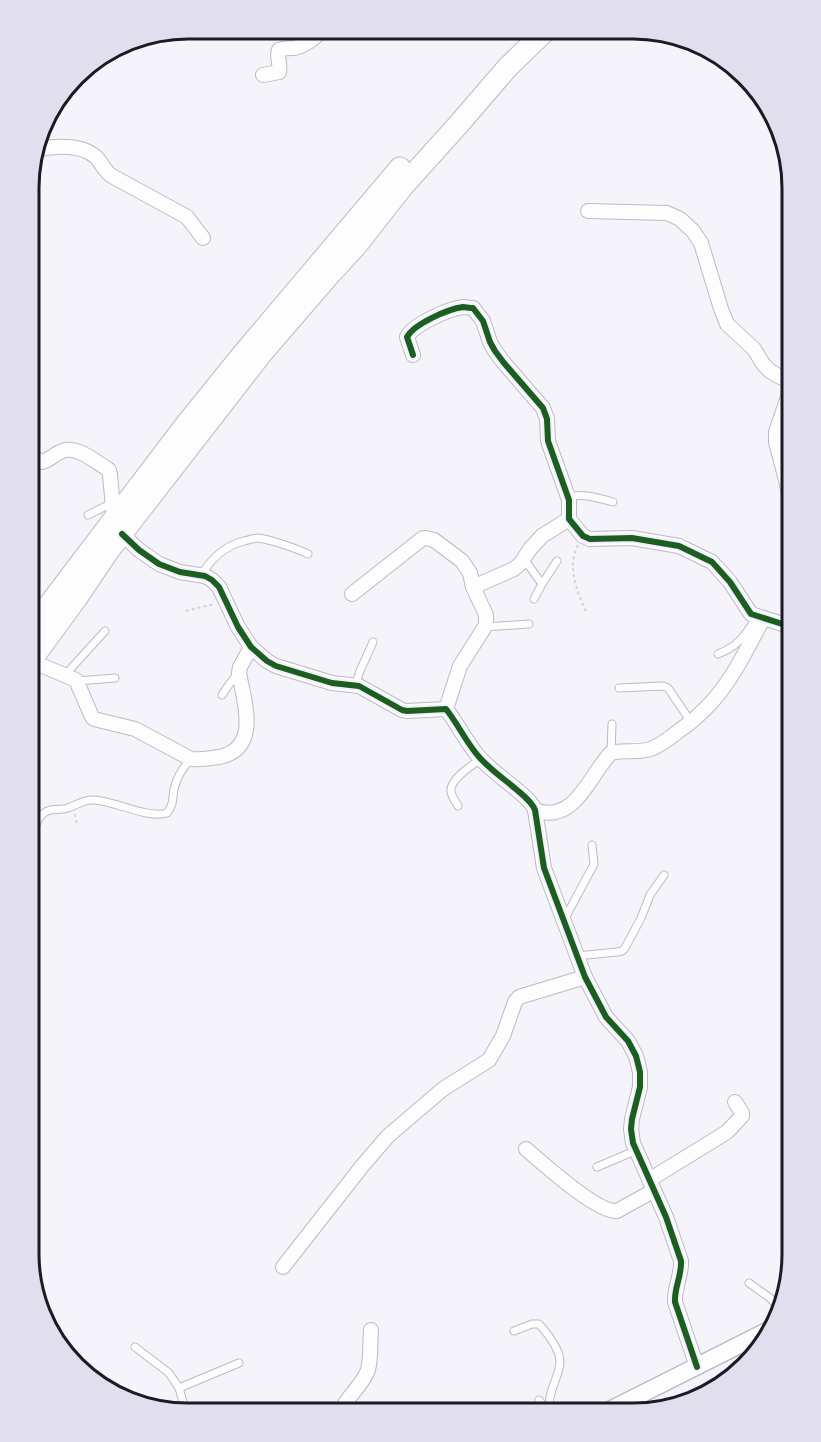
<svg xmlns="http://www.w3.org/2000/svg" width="821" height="1442" viewBox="0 0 821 1442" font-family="Inter,sans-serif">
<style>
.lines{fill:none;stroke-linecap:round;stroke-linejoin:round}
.service-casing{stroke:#bcbbc4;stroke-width:9}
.minor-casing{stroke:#bcbbc4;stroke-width:16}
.tertiary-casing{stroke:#bcbbc4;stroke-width:19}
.trunk-casing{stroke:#bcbbc4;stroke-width:23}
.path{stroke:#d3d3d5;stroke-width:2;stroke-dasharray:3 3;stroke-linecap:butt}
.service{stroke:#fdfdfe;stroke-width:7}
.minor{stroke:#fdfdfe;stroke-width:14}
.tertiary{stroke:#fdfdfe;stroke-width:16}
.trunk{stroke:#fdfdfe;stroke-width:21}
.cycleway-casing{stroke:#f2f0fe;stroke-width:10}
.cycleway{stroke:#1b5e20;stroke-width:6}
.rim{fill:none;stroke:#1c1a26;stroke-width:3}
</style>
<rect width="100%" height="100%" fill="#f4f4fa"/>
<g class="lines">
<g class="service-casing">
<g id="service">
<polyline points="29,475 42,462"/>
<path d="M568 497C585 493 597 498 613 502"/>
<polyline points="88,515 112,503"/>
<polyline points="524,559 542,584"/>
<path d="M201 576C211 558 225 546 244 541 249 540 254 538 258 538 269 539 298 549 308 554"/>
<polyline points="534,599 542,584 557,561"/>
<polyline points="484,627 529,624"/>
<path d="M718 654C739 646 745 635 757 617"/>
<polyline points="65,675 105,631"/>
<polyline points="77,681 115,678"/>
<polyline points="355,686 360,671 373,642"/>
<polyline points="619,688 663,686 668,688 691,722"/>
<polyline points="222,695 228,686 238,673"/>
<polyline points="611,753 612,724"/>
<path d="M458 806C456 802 452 797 451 792 449 780 472 765 481 759"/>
<path d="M34 841C34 829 36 814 50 810 56 809 62 810 68 808 77 805 84 799 94 800 115 801 148 819 167 813 174 804 172 800 174 789 177 777 182 768 191 759"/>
<polyline points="564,920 594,864 592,845"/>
<polyline points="577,956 617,952 622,951 625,948 641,918 650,895 664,875"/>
<polyline points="597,1167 637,1150"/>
<polyline points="749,1283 770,1298 777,1306"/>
<path d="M514 1331 532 1324H539C547 1333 560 1349 560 1362 560 1375 547 1394 550 1405 550 1406 554 1412 555 1413"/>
<polyline points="135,1347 169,1373 179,1388 186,1412"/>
<polyline points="179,1388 239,1363"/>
<polyline points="539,1400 548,1413"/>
</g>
</g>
<g class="minor-casing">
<g id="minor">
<path d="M263 75 279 72C281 64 276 57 279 50 284 48 288 48 294 48 306 46 315 37 324 29"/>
<path d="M35 150C54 146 80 143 96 157 102 163 104 171 112 176L187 217 203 238"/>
<polyline points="588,211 667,213 680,219 693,231 701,243 721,309 727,324 754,349 763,364 770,371 778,376 792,382"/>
<path d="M413 355 407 337C414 324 448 309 463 307 465 307 470 308 473 308L483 321 490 342 495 351 504 363 543 408 547 419 548 441 569 500V519L583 536 590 539 632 538 679 546 712 562 730 582 751 614 792 627"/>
<path d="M29 455 42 462C49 460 54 455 60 452 75 444 93 460 106 468L109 470 110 475 114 519"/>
<polyline points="792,520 788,488 776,442 776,432 792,385"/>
<path d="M122 534 139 550 159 564 180 572 205 576 212 580 219 587 238 627 251 647 267 661 276 666 332 683 359 686 402 710 407 711 446 709C457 723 464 738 475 752 486 767 502 777 517 790 524 796 532 802 535 810L544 868 585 977 606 1017 628 1041 636 1056 640 1072V1087L632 1119 631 1129 633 1143 666 1217 681 1261C682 1275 674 1288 675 1302L697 1367"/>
<polyline points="473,587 514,569 521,563 530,549 542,536 569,519"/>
<polyline points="352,594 423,538 426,538 434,540 462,561 470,573 473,587 486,615 486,625 460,666 446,709"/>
<path d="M31 661 76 680 92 717 94 719 135 729 191 759C201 760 210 758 219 757 261 749 244 701 239 673L240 667 251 647"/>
<path d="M535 810C575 825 589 775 611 753 624 749 639 754 653 748 663 744 671 737 680 730 689 724 697 717 705 709 731 684 746 650 763 619"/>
<path d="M526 1149C542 1163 598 1213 617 1211L653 1191"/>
<polyline points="649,1180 727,1132 742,1116 742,1113 735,1102"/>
<polyline points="283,1267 363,1165 388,1136 443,1089 489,1060 503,1036 515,1002 519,997 585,977"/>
<path d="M345 1413 343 1407C350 1394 363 1384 368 1370 371 1359 370 1341 371 1330"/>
</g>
</g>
<g class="tertiary-casing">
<polyline id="tertiary" points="604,1413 767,1331"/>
</g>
<g class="trunk-casing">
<g id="trunk">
<polyline points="29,631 187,423 242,355 400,168"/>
<polyline points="29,663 76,599 109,550 262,353 331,273 356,246 403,186 458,125 507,68 545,31"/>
</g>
</g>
<g class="path">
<path d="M578 545C566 568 578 593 587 614"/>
<polyline points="186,611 214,604"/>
<polyline points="75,814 77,824"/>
</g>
<use href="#service" class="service"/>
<use href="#minor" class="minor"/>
<use href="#tertiary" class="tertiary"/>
<use href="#trunk" class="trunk"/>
<g class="cycleway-casing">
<g id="cycleway">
<path d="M413 355 407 337C414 324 448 309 463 307 465 307 470 308 473 308L483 321 490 342 495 351 504 363 543 408 547 419 548 441 569 500V519L583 536 590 539 632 538 679 546 712 562 730 582 751 614 792 627"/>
<path d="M122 534 139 550 159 564 180 572 205 576 212 580 219 587 238 627 251 647 267 661 276 666 332 683 359 686 402 710 407 711 446 709C457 723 464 738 475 752 486 767 502 777 517 790 524 796 532 802 535 810L544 868 585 977 606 1017 628 1041 636 1056 640 1072V1087L632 1119 631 1129 633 1143 666 1217 681 1261C682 1275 674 1288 675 1302L697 1367"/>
</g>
</g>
<use href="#cycleway" class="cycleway"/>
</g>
<path d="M0 0H821V1442H0ZM188 39H633A149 149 0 0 1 782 188V1254A149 149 0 0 1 633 1403H188A149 149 0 0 1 39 1254V188A149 149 0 0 1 188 39Z" fill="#e1dfed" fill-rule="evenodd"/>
<path class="rim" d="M188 39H633A149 149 0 0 1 782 188V1254A149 149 0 0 1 633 1403H188A149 149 0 0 1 39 1254V188A149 149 0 0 1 188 39Z"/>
</svg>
